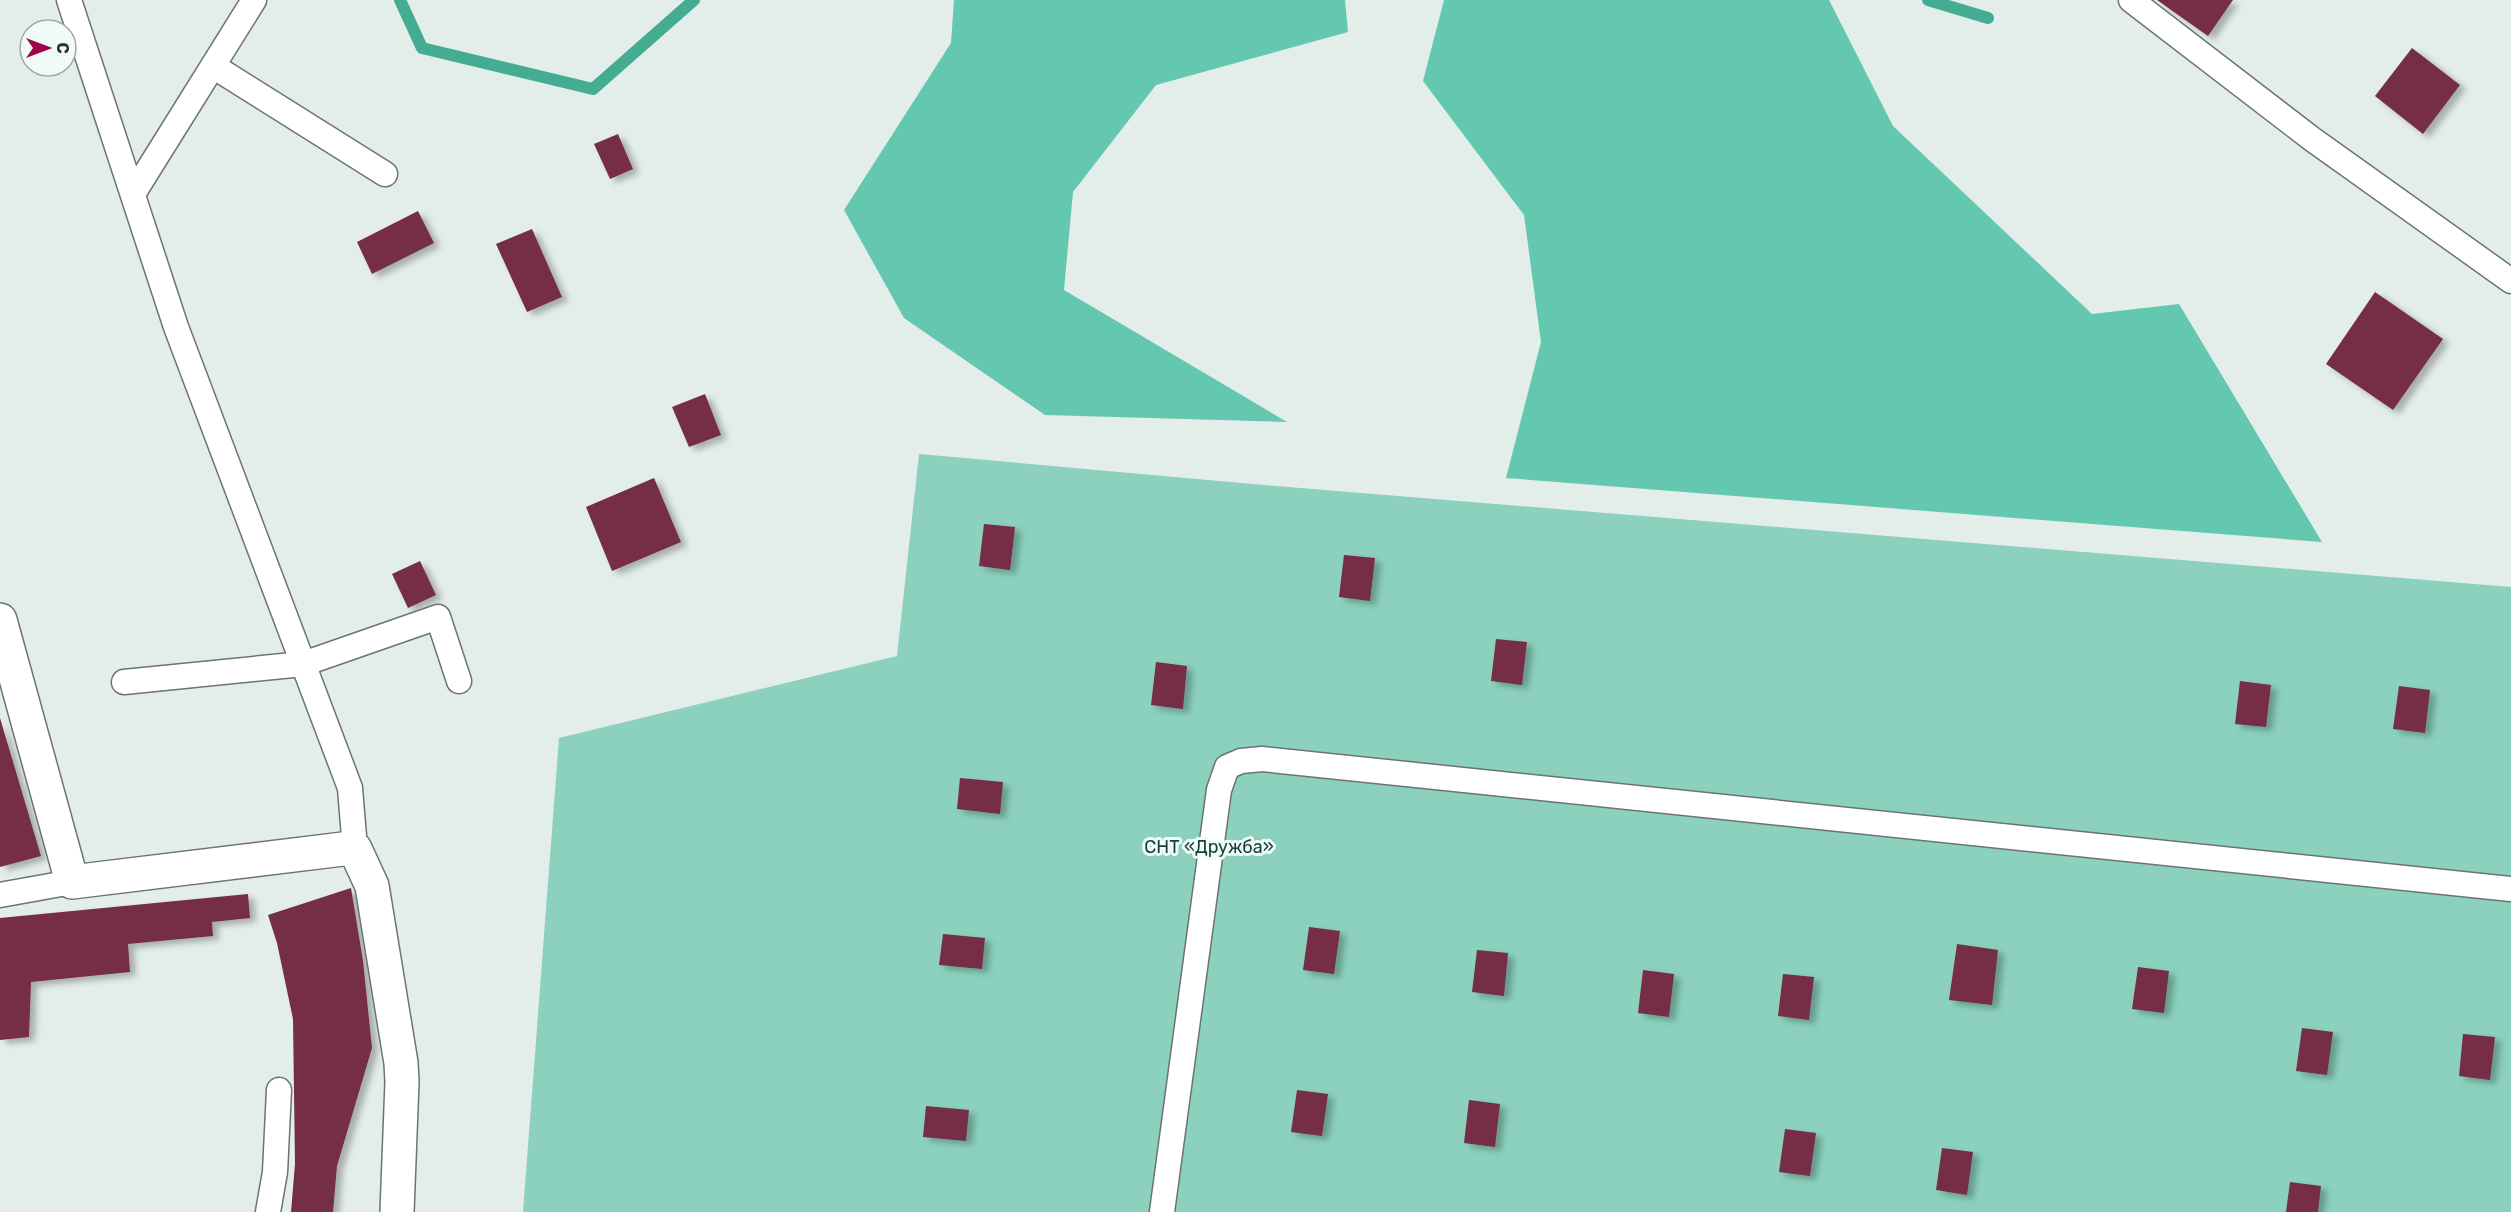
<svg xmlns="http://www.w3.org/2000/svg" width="2511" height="1212" viewBox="0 0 2511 1212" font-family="Rubik,sans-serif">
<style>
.green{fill:#8bd1be}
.forest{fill:#63c8af}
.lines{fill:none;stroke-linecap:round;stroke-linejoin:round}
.stream{stroke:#45ac94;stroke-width:12}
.building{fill:#742d45;filter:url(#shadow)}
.lane-casing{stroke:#6b7471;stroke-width:27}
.street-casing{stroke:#6b7471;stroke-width:36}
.lane{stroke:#fff;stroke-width:24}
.street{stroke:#fff;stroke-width:33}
.labels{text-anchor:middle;stroke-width:6;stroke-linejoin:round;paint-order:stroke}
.park-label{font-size:18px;fill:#164339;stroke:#f0fbf7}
</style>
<defs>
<filter id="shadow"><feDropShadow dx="6" dy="4" stdDeviation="3" flood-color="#0004"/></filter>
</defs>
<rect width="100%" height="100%" fill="#e3edea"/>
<polygon class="green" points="919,454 1276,486 2511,587 2511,1212 523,1212 559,738 897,656"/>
<g class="forest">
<polygon points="954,0 1345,0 1348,32 1156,85 1073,192 1064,290 1287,422 1045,415 904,318 844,210 951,43"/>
<polygon points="1444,0 1829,0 1893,126 2092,314 2179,304 2322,542 1506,478 1541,342 1524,215 1423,81"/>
</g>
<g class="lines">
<g class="stream">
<polyline points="400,0 422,48 593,89 694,0"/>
<polyline points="1928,0 1988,18"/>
</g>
</g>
<g class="building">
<polygon points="2157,0 2233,0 2208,36"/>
<polygon points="2412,48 2460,85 2423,134 2375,96"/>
<polygon points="618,134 633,169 610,179 594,144"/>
<polygon points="418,211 434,243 372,274 357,242"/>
<polygon points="532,229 562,297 527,312 496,244"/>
<polygon points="2375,292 2443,339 2393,410 2326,364"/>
<polygon points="705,394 721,435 689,447 672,407"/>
<polygon points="654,478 681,542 612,571 586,507"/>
<polygon points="984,524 1015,527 1010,570 979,566"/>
<polygon points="1344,555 1375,558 1370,601 1339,597"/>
<polygon points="420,561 436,595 408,608 392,574"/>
<polygon points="1496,639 1527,642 1522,685 1491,681"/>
<polygon points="1156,662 1187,666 1183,709 1151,705"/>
<polygon points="2240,681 2271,685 2266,727 2235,724"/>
<polygon points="2399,686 2430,690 2425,733 2393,729"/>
<polygon points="0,718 41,856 0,867"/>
<polygon points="960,778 1003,782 1000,814 957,809"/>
<polygon points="351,888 363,961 372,1048 337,1166 333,1212 291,1212 295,1164 293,1019 277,943 268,915"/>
<polygon points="248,894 250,918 212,922 213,936 128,944 130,972 31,982 29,1037 0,1040 0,918"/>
<polygon points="1309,927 1340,931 1334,974 1303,970"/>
<polygon points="943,934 985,938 982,969 939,965"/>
<polygon points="1957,944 1998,950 1992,1005 1949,1000"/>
<polygon points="1477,950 1508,953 1504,996 1472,992"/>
<polygon points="2138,967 2169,971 2164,1013 2132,1009"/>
<polygon points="1643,970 1674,974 1669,1017 1638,1013"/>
<polygon points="1783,974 1814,977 1809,1020 1778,1016"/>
<polygon points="2302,1028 2333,1032 2327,1075 2296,1071"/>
<polygon points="2463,1034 2495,1037 2490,1080 2459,1076"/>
<polygon points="1297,1090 1328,1094 1322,1136 1291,1132"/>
<polygon points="1469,1100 1500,1104 1495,1147 1464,1143"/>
<polygon points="926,1106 969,1110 966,1141 923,1137"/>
<polygon points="1785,1129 1816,1133 1810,1176 1779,1172"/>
<polygon points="1942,1148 1973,1152 1967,1195 1936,1190"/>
<polygon points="2290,1182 2321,1186 2318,1212 2286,1212"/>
</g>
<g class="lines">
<g class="lane-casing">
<g id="lane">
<polyline points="69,0 176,327 350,788 355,849"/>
<polyline points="2131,0 2312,139 2511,281"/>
<polyline points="213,66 385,174"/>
<polyline points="133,194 254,0"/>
<polyline points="124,682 303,664 438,617 459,681"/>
<polyline points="0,895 72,882"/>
<polyline points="268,1212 275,1172 279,1090"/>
<polyline points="1162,1212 1219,790 1227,767 1241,761 1262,759 2511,889"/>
</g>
</g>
<g class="street-casing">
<polyline id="street" points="0,620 72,882 343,849 355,849 372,886 401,1063 402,1082 397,1212"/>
</g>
<use href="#lane" class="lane"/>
<use href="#street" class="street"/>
</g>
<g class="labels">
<g class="park-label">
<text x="1209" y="853">СНТ «Дружба»</text>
</g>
</g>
<g transform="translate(48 48) rotate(90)"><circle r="28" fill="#f0fbf7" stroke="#a1a9a7" stroke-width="1.5"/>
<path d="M0-4.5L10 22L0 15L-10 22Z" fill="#9e054e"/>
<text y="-9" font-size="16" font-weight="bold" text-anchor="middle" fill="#2b2f2e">С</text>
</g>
</svg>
